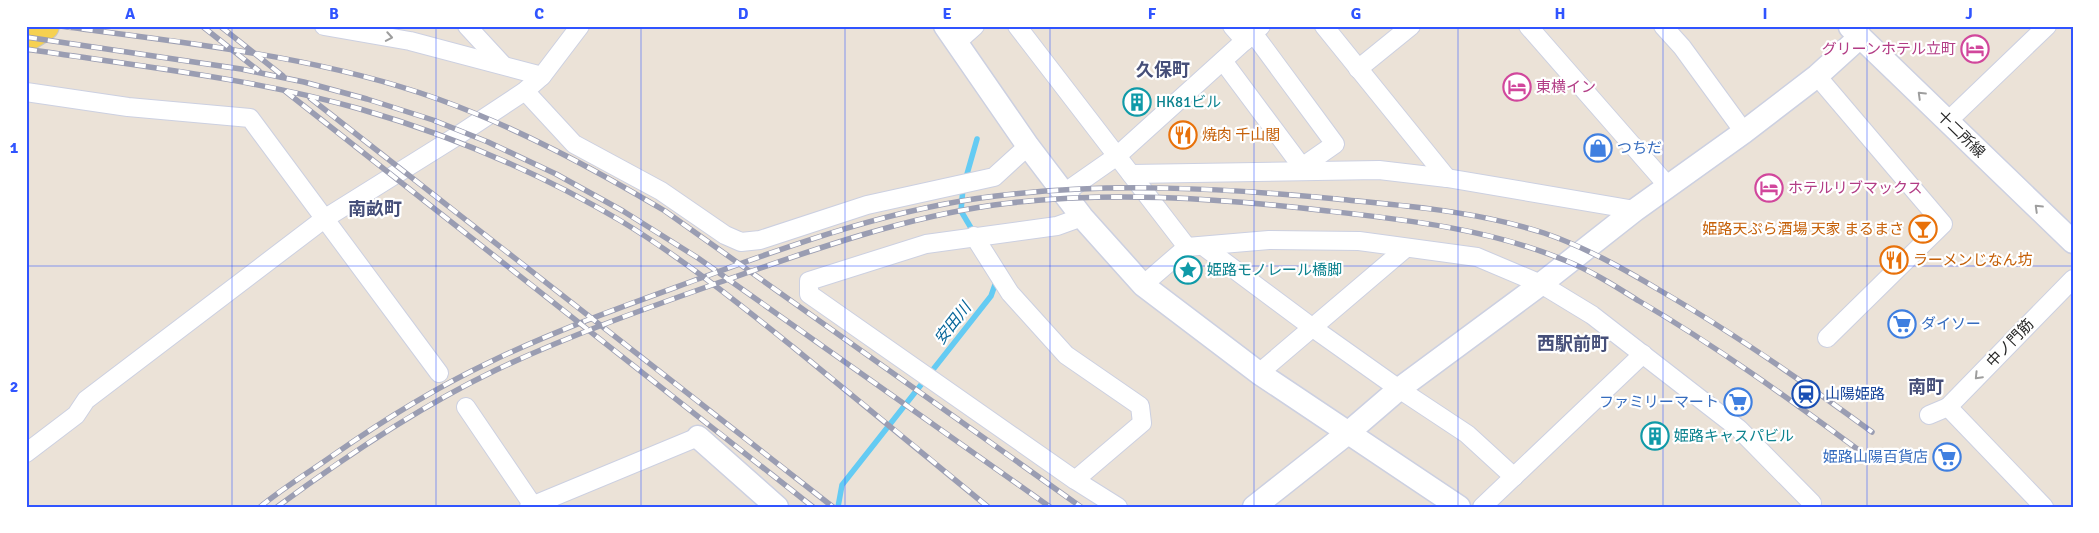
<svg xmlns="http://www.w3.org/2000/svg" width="2099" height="533" viewBox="0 0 2099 533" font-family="Signika,'Noto Sans JP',sans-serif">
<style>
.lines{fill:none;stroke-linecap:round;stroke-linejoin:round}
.stream{stroke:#64cbf3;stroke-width:5.5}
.minor-casing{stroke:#ccd0e1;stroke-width:20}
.tertiary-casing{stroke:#ccd0e1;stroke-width:25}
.primary-casing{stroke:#c7c7c7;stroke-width:30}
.minor{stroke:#fff;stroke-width:18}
.tertiary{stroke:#fff;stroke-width:22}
.primary{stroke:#f6d151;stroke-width:28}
.rail-casing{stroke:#9a9db2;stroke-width:5.5}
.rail{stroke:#fff;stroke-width:4;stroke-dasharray:11;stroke-linecap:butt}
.oneway{stroke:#9e9e9e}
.grid{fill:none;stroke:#3054ff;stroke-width:1;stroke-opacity:0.55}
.labels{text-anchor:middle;stroke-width:4.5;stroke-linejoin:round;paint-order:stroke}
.hotel-label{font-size:15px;fill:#b23c85;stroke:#fff;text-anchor:start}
.culture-label{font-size:15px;fill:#0d838f;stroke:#fff;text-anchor:start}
.street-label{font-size:15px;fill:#272727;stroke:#fff}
.food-label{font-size:15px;fill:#c56008;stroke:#fff;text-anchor:start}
.shop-label{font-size:15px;fill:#366cbe;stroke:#fff;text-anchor:start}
.transit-label{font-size:15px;fill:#164399;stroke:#fff;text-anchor:start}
.water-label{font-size:16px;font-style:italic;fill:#07669a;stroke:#fff}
.quarter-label{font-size:18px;font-weight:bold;fill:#464f79;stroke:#fff}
.neatline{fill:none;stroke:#3054ff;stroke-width:2}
.grid-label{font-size:16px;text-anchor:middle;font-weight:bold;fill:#3054ff}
</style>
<rect width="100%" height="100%" fill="#ebe2d7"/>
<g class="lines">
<g class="stream">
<polyline points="974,233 961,211 963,188 977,139"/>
<polyline points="838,507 842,485 991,296 997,279"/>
</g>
<g class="minor-casing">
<g id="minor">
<polyline points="324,26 410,41 542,76 580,26"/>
<polyline points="467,26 503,65"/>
<polyline points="1017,26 1187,247"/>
<polyline points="1232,26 1245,41"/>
<polyline points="1324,26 1447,178"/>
<polyline points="1528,26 1668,186"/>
<polyline points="1663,26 1682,47 1744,132"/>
<polyline points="1253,33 1335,144 1302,167"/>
<polyline points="957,42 975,26"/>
<polyline points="1223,61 1305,171"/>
<polyline points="1358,69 1411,26"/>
<polyline points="1817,76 1943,224 1827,338"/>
<polyline points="525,91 574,144 661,191 725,235 741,242 760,240 867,205 994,177 1028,146"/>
<polyline points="26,92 128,107 250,118 439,373"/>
<polyline points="1948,121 2047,26"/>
<polyline points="1131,174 1379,170 1447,178 1635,210"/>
<polyline points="1064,193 1117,156 1261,26"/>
<polyline points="1082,217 1057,226 926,244 809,281 809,294 1075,480 1118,507"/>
<polyline points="974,236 1010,293 1066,355 1140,406 1142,423 1075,480"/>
<polyline points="1203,246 1313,328 1399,389 1467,434 1514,477"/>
<polyline points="1143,285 1187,247 1269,240 1359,241 1477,257 1541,284 1592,315 1739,429 1812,503"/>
<polyline points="1259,373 1406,248"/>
<polyline points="466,407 534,507"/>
<polyline points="1948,407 2073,279"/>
<polyline points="1929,415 1948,407 2044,507"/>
<polyline points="26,453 76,415 86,400 324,219 457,136 525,91 542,76"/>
<polyline points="529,507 698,437"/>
<polyline points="1482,507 1643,354"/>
</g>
</g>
<g class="tertiary-casing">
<g id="tertiary">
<polyline points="945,26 1028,146 1082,217 1143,285 1259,373 1459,507"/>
<polyline points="1850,27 2073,242"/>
<polyline points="698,437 777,507"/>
<polyline points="1254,507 1349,432 1399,389 1541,284 1635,210 1744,132 1817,76 1860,37"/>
</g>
</g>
<g class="primary-casing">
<polyline id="primary" points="26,38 45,26"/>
</g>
<use href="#minor" class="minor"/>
<use href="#tertiary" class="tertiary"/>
<use href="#primary" class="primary"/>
<g class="rail-casing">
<g id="rail">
<path d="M60 26C187 43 317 56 438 99 518 128 592 168 665 211L1081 507"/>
<polyline points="202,26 259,71"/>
<polyline points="220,26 283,76"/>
<polyline points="26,37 241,69 304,82 367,99 433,120 488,142 556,174 623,211 698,258 1050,507"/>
<path d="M26 49C138 66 251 78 360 109 450 135 540 173 621 221 682 258 738 303 793 347 858 400 923 453 988 507"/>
<polyline points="285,91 813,507"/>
<polyline points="310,98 833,507"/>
<path d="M260 507C283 488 308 473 332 456 382 421 435 388 490 362 558 329 630 304 701 278 796 243 895 208 996 196 1109 182 1223 188 1337 199 1407 206 1476 211 1544 233 1585 247 1624 269 1661 291 1735 334 1804 382 1872 432"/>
<path d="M277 507C346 456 419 407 496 370 572 334 650 307 729 279 815 249 903 218 994 205 1105 190 1217 198 1328 211 1408 220 1489 229 1564 260 1590 270 1615 286 1639 301 1716 346 1788 398 1860 451"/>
</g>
</g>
<use href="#rail" class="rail"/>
</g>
<defs><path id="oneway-chevron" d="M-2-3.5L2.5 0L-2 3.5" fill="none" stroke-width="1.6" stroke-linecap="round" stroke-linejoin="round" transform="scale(1.25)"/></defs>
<g class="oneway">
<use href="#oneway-chevron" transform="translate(389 37) rotate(10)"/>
<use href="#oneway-chevron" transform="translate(1921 95) rotate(-136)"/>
<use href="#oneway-chevron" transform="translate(2038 208) rotate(-136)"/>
<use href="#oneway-chevron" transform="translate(1978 376) rotate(134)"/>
</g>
<path class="grid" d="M232 26V507M436 26V507M641 26V507M845 26V507M1050 26V507M1254 26V507M1458 26V507M1663 26V507M1867 26V507M26 266H2073"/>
<defs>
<g id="hotel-ring" transform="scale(1.4375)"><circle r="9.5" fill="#fff" stroke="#d1479c" stroke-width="1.5"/><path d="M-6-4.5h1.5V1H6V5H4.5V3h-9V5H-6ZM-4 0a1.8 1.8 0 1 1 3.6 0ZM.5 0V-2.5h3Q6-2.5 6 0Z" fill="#d1479c"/></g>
<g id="building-ring" transform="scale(1.4375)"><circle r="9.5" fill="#fff" stroke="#0f9aa8" stroke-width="1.5"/><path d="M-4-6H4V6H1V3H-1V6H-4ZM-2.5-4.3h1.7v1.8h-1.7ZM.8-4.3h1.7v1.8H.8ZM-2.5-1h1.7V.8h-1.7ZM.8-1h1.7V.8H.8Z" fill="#0f9aa8"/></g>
<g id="restaurant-ring" transform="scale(1.4375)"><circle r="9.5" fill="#fff" stroke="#e8710a" stroke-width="1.5"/><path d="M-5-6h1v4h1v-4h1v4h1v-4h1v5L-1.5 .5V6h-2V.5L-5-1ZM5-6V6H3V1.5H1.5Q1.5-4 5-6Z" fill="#e8710a"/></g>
<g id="shop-ring" transform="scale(1.4375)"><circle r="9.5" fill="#fff" stroke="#3f7fe0" stroke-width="1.5"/><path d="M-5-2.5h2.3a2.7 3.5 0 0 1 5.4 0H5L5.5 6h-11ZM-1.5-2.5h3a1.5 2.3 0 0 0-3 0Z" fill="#3f7fe0"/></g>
<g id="bar-ring" transform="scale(1.4375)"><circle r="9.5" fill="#fff" stroke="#e8710a" stroke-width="1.5"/><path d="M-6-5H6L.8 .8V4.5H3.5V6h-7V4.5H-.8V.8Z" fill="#e8710a"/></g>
<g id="sight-ring" transform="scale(1.4375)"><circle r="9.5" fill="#fff" stroke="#0f9aa8" stroke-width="1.5"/><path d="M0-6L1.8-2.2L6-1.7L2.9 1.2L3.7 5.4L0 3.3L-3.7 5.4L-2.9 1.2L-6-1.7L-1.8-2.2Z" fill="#0f9aa8"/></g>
<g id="supermarket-ring" transform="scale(1.4375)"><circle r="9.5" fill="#fff" stroke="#3f7fe0" stroke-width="1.5"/><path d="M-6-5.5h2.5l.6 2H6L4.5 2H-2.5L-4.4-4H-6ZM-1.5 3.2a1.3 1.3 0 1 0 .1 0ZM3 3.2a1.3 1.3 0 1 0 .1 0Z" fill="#3f7fe0"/></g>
<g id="station-ring" transform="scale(1.4375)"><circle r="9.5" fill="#fff" stroke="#1a4fb4" stroke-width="1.5"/><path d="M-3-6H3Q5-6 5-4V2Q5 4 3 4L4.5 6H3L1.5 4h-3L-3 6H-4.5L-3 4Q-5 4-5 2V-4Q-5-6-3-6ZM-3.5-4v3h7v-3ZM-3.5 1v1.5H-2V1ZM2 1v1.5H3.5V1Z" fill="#1a4fb4"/></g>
</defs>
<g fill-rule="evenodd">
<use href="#hotel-ring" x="1975" y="49"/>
<use href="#hotel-ring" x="1517" y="87"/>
<use href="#building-ring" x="1137" y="102"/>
<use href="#restaurant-ring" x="1183" y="135"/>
<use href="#shop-ring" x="1598" y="148"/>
<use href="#hotel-ring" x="1769" y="188"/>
<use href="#bar-ring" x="1923" y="229"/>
<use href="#restaurant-ring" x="1894" y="260"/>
<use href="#sight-ring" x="1188" y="270"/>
<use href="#supermarket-ring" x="1902" y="324"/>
<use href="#station-ring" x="1806" y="394"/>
<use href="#supermarket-ring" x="1738" y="402"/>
<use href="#building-ring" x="1655" y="436"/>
<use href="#supermarket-ring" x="1947" y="457"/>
</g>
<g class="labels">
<g class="hotel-label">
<text x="1956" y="54" text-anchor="end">グリーンホテル立町</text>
<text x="1536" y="92">東横イン</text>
<text x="1788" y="193">ホテルリブマックス</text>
</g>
<g class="culture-label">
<text x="1156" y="107">HK81ビル</text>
<text x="1207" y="275">姫路モノレール橋脚</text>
<text x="1674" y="441">姫路キャスパビル</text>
</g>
<g class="street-label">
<text transform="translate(1961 134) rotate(44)" y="5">十二所線</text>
<text transform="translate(2010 343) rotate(-46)" y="5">中ノ門筋</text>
</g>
<g class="food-label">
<text x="1202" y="140">焼肉 千山閣</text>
<text x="1904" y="234" text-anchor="end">姫路天ぷら酒場 天家 まるまさ</text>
<text x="1913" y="265">ラーメンじなん坊</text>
</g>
<g class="shop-label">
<text x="1617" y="153">つちだ</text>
<text x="1921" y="329">ダイソー</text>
<text x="1719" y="407" text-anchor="end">ファミリーマート</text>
<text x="1928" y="462" text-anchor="end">姫路山陽百貨店</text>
</g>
<g class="transit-label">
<text x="1825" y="399">山陽姫路</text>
</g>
<g class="water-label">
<text transform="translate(952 323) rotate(-52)" y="6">安田川</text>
</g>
<g class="quarter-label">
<text x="1163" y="76">久保町</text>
<text x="375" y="215">南畝町</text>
<text x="1573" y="350">西駅前町</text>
<text x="1926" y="393">南町</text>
</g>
</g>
<rect width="2099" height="533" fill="none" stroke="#ffffff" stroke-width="55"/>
<rect x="28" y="28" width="2044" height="478" class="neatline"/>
<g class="grid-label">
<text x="130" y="19">A</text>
<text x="334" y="19">B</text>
<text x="539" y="19">C</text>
<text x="743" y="19">D</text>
<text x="947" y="19">E</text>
<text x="1152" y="19">F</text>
<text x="1356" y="19">G</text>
<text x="1560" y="19">H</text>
<text x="1765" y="19">I</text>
<text x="1969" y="19">J</text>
<text x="14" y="153">1</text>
<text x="14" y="392">2</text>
</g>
</svg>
